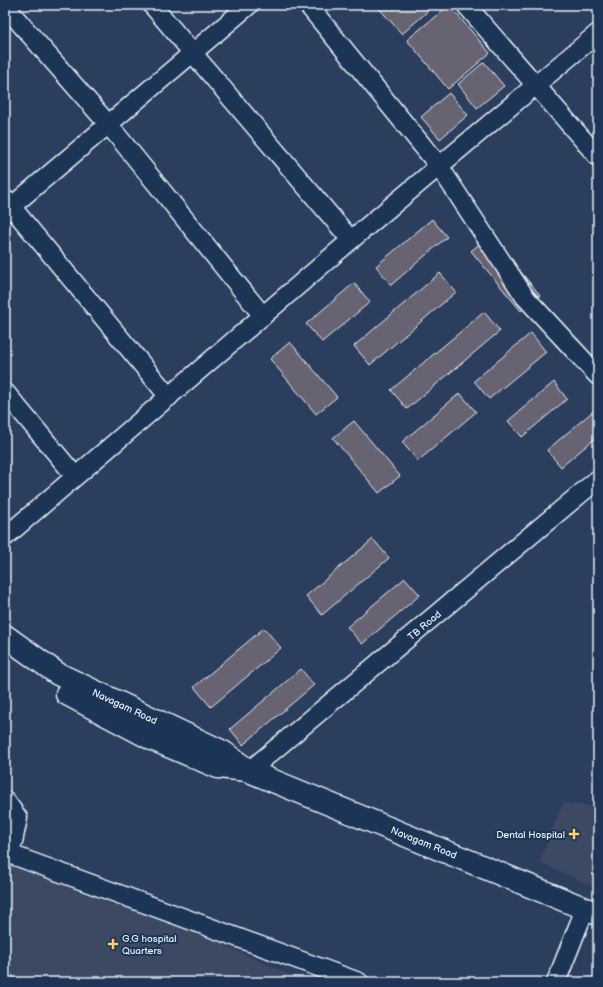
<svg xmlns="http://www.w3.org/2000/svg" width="603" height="987" viewBox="0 0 603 987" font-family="'Balsamiq Sans',sans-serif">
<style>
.built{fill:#3e4964}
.building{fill:#686473;stroke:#e8f1f8}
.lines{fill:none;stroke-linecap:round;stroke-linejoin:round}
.minor-casing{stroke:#e8f1f8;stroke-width:21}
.tertiary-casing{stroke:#e8f1f8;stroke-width:25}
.minor{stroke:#1d3557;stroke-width:18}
.tertiary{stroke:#1d3557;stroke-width:22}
.poi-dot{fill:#ffd166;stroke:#1d3557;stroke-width:1.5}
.labels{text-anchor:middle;stroke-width:4;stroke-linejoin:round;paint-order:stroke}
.street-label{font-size:10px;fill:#e8f1f8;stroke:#1d3557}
.poi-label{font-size:10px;fill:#e8f1f8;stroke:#1d3557;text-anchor:end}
</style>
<rect width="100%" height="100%" fill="#2c3e5d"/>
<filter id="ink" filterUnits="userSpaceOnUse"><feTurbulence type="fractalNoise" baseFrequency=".025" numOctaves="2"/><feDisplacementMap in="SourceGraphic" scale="8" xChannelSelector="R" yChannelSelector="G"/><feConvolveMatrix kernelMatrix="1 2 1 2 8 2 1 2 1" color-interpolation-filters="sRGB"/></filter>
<g filter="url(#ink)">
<g class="built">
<polygon points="563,803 598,807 598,889 539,862"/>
<polygon points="5,846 137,905 305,982 5,982"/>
</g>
<g class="building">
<polygon points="376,5 423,5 428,11 402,34"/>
<polygon points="449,5 490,53 448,89 407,40"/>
<polygon points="484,62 504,86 477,108 458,84"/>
<polygon points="449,93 468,115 440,139 421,117"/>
<polygon points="432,219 447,237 391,285 376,266"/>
<polygon points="490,235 540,295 521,311 471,251"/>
<polygon points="440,273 456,292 370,365 354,346"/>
<polygon points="354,283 370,302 322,342 306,324"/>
<polygon points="484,312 500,331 407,409 391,390"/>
<polygon points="531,333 546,352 489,399 474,381"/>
<polygon points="290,342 337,397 316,414 270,359"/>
<polygon points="554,382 567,399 522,437 508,421"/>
<polygon points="460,393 476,412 418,461 402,442"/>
<polygon points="598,407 598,436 561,467 547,450"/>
<polygon points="354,421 400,476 379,493 333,438"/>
<polygon points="373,539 389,558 322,615 306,596"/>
<polygon points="405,578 420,595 362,644 347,627"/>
<polygon points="264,628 281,648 211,707 194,687"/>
<polygon points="301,669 314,685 243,745 230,729"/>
<polygon points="9,971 17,982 5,982 5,974"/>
</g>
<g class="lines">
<g class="minor-casing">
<g id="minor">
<polyline points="152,5 351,240"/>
<polyline points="308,5 439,166 525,297 598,376"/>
<polyline points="466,5 598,157"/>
<polyline points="5,6 108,124 263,316"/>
<polyline points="5,199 169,397"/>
<polyline points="5,212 249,5"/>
<polyline points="5,392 75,476"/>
<polyline points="5,537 351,240 598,33"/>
<polyline points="249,771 598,479"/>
<polyline points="5,800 18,818 13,842 5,857"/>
<polyline points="7,853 359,982"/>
<polyline points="556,982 585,909"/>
</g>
</g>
<g class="tertiary-casing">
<g id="tertiary">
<polyline points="5,636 58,674 223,752 249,771 598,914"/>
<polyline points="67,694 152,739 218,767 248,770"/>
</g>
</g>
<use href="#minor" class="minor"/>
<use href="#tertiary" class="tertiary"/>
</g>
</g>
<g class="poi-dot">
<path d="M572 828h4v4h4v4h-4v4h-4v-4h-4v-4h4z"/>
<path d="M111 938h4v4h4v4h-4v4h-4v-4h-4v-4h4z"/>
</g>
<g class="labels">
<g class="street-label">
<text transform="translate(424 625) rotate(-40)" y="4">TB Road</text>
<text transform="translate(125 706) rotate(25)" y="4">Navagam Road</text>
<text transform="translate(424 842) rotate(22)" y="4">Navagam Road</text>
</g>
<g class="poi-label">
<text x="565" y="838">Dental Hospital</text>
<text x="122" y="942" text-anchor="start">G.G hospital<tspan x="122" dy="12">Quarters</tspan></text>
</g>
</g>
<rect width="603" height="987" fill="none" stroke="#1d3557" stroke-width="20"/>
<rect x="10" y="10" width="583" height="967" fill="none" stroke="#e8f1f8" stroke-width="1.5" filter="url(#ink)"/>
</svg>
